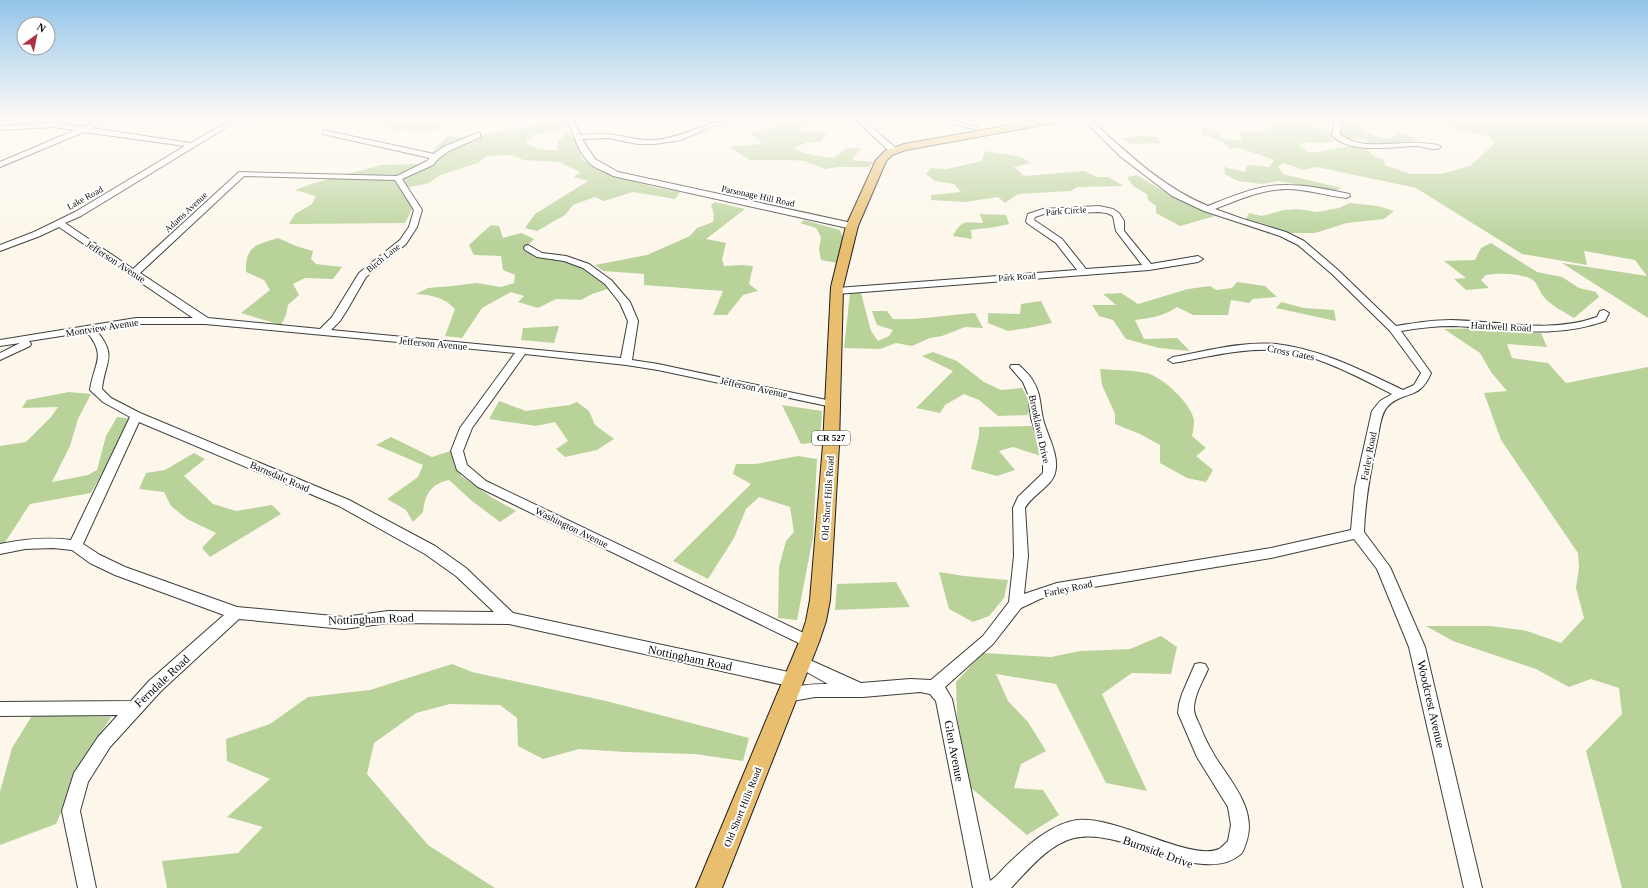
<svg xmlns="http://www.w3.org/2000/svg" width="1648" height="888" viewBox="0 0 1648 888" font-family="Georgia,serif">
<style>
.forest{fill:#b9d29a}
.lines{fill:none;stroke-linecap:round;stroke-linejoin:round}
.minor-casing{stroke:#3e3e3e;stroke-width:2}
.major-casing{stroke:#1c1c1c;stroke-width:2}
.minor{fill:#fff;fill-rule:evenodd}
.major{fill:#e9be6f;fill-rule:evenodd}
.labels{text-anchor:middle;stroke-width:4;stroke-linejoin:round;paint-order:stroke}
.far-street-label{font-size:9px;fill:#0b0b0b;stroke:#fff}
.shield{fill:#fff;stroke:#545454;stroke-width:1}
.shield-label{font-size:9px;font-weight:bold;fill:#0b0b0b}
.street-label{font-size:10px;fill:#0b0b0b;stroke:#fff}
.near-street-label{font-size:12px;fill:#0b0b0b;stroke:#fff}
</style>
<rect width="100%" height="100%" fill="#fdf7eb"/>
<g class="forest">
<polygon points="374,119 391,119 396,121 408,119 435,119 433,123 440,128 425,133 407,129 395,130 384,126 390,122"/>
<path d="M1345 119 1356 120C1366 134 1371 135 1388 139L1399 132 1414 137 1419 142 1370 145 1365 139C1351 138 1338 141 1324 143 1315 144 1308 140 1299 144L1307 152H1318L1349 146 1368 150 1372 155 1384 160 1385 165 1411 174H1441L1470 166 1494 144 1491 137 1461 131 1430 119H1648V318L1562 263 1647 276 1635 260 1584 251 1587 265 1522 254 1416 188 1317 167 1303 170 1284 163 1278 166 1283 174 1342 188 1334 191 1278 181 1262 184 1238 181 1225 174 1224 167 1245 172 1247 165 1269 167 1274 160 1239 148 1230 149 1223 142 1202 134 1203 128 1216 129 1224 139 1242 141 1240 132H1258L1271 128 1267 125C1281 125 1294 124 1308 126 1319 127 1328 133 1339 133L1343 127Z"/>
<path d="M563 122 566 128 534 135 525 141C535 151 544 150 558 150V142L567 132 577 143 582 159 600 171 653 187 680 192 675 199 633 192 604 201 595 197 573 205 565 215 537 231 525 228 535 214 588 181 574 177 580 172 559 162 523 160 513 155 487 156 478 163 440 175 429 183 401 189 413 208 405 223 289 224 295 214 312 204 316 196 295 190 314 183 381 165 418 164 430 159 435 148 448 136 472 139 485 134 500 131Z"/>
<path d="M789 124H807L797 133 817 130 827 133 821 142H808L793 148C803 154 822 157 834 158L846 148H861L852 160 874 162 869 167H838L825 169 805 161 791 160H750L729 147 761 144 760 139 750 134C763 128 776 127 789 124Z"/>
<polygon points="1142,136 1156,137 1161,143 1130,144 1121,138"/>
<polygon points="985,151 1021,157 1031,163 1014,167 1024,176 1084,171 1098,177 1108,177 1124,186 1077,187 1071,191 1018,194 1005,203 998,197 965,202 931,200 931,195 961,192 954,184 935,181 926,174 930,168 947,169 982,161"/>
<polygon points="1137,175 1171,196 1215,216 1180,226 1156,213 1156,206 1148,200 1147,194 1133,186 1127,177"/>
<polygon points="715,202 745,209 706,239 726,243 722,259 724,266 743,265 753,266 749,284 758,291 743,295 727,315 713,315 723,291 644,285 644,274 603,271 595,265 647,255 690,236 697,228 713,222 714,214 711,205"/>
<polygon points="1350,203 1378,206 1394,211 1384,219 1347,223 1315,233 1285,233 1245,221 1249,213 1262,216 1284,210 1298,209 1317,212 1339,208"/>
<path d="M980 214 1006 215 1009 224 995 227 971 230 972 239 953 236C961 219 967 222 983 223Z"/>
<polygon points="804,220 840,230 843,238 838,263 821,260 819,249 821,237 816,228 800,223"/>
<path d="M491 225 499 226 503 238 521 233 534 239 523 250C537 256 550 257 565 260 580 264 598 278 611 288L592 294 581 300 556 299 538 308 518 302 524 296 511 292 482 308 462 338 445 336 455 309C444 297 431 295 416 294L428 288 452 286 477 283 501 287 514 283 515 275 503 270 501 256 474 255 469 245Z"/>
<path d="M278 238 296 246 313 251 311 259 316 264 342 267 333 279 305 278 293 284 299 295 288 305 286 315 281 325 241 313 270 290 264 280 246 272C245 245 257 245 278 238Z"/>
<path d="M1491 243 1537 272 1562 277 1579 288 1596 292 1599 297 1574 318C1564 312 1550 305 1543 296 1539 291 1538 284 1533 280 1522 273 1498 273 1486 275L1481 280 1489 288 1466 290 1454 279 1466 278 1444 261 1475 260 1481 248Z"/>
<path d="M1237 282 1265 286 1277 297 1253 299 1249 303 1231 300 1228 315H1193L1177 307C1165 316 1150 318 1135 320L1144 339 1177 338 1190 351 1159 348 1126 339 1113 320 1099 316 1092 305H1116L1103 294 1121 293 1138 304 1188 289 1210 286 1216 290 1232 288Z"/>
<path d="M850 293H861L871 331 878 341 889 336 893 330 877 325 872 311H887L893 319C920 320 947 315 975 313L983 328 965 327 942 336 930 338 912 346 896 343 880 349 844 348Z"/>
<polygon points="1041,301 1052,323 1028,328 1008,331 988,323 988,313 1020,314 1021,304"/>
<polygon points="1281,302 1304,308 1334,310 1336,321 1276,308"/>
<polygon points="559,326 554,343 521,340 523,328"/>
<polygon points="1490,328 1541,333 1547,347 1507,344 1512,358 1548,363 1566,383 1648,367 1648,888 1622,888 1586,751 1622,714 1619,688 1591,679 1569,687 1536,669 1453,641 1426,626 1491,626 1527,631 1561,643 1584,618 1576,588 1579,567 1578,553 1501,440 1484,393 1507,391 1491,372 1480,353 1444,329"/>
<polygon points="933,352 957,361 984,382 1001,390 1022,388 1032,406 1027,415 998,416 979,400 964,394 945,405 940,413 916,408 953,371 922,356"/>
<path d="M1100 369C1115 370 1132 370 1146 373 1162 376 1193 405 1194 421 1194 426 1193 432 1192 436L1206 448 1196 456 1213 470 1206 482 1187 478 1160 463V445L1140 434 1115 424V414L1102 385Z"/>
<polygon points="69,392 91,394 78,419 70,446 52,482 88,475 97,470 106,436 117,417 133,419 91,493 30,504 4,544 0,544 0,446 26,442 51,417 58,407 22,408 27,400"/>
<polygon points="499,401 526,411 569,405 577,402 589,411 595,425 614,439 597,450 565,457 556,449 568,441 555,422 536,426 489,419"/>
<polygon points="782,405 822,411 820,442 801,444"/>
<polygon points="1032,426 1041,456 1013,447 999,451 1015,470 997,476 971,469 979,436 979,427"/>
<path d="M391 437 432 457 450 451 461 476 491 497 516 511 500 522 472 501 449 480C431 484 425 494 423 512L413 522 406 510 387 499 418 477 423 465 376 445Z"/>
<polygon points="194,453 205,459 184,476 213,504 236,511 272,505 281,514 210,557 202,548 216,533 187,519 171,506 164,492 139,489 146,473 165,470"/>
<polygon points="798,456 817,459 813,537 797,620 778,618 779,567 786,541 794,532 790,507 759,497 746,509 734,538 708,579 673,561 751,484 733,474 736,464 756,464"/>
<polygon points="939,572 964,576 1008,580 1004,598 989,616 973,622 949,609"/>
<polygon points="896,582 910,607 835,610 837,584"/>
<polygon points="1161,636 1177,647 1171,674 1132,673 1102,694 1147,791 1106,783 1056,684 996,674 1008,701 1028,722 1046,751 1021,764 1014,788 1043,790 1059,815 1027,835 969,786 957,715 956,682 983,653 1051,657 1080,651 1130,649"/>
<polygon points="452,664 472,672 606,701 749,738 743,761 695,754 625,752 579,749 543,759 518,746 517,718 500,705 450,704 416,713 374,743 367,774 428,845 495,888 167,888 162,861 238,853 263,827 227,817 270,779 227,761 226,739 270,724 308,697 370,690"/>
<polygon points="33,714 111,717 85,758 56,824 0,845 0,792 12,748"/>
</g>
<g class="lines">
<g class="minor-casing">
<g id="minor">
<path d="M101 119H110L91 128 191 143 232 119H240L81 216 65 223 133 269 239 172 397 176 427 161 430 158 323 134V130L434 154 443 147 477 133H480V137L449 151 438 159 433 165 402 179 422 210 417 227 406 244 366 277 347 310 340 321 331 330 621 358 628 321 620 303 605 284 583 268 564 261 537 257 525 250 524 248 525 246 528 245 542 253 566 256 589 264 611 280 630 302 638 321 632 360 658 364 836 402 838 404 836 406 832 407 658 370 626 365 525 354 472 428 463 451 467 465 486 481 814 638 817 642 814 646 809 648 478 487 457 470 451 451 460 428 515 353 205 324H136L96 330C118 357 105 360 102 389L111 398 140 413 349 500 435 546 466 568 513 613 793 673 799 675 801 680 799 685 793 687 509 624 388 623 344 629 239 619 161 691 110 747 88 782 80 811 96 888H78L62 811 74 773 98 737 118 715 0 716V702L131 701 149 681 224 615 115 575 90 563 72 550 53 548 25 549 0 554V544C24 539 46 537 71 540L130 417 103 402 90 390C94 362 107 357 87 332L29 341 31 344 30 346 0 360V353L20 343 0 346V340L136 318H193L59 227 40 236 0 251V245L34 232 75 212 185 146 84 132 0 167V162L75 130 52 127 0 130V126L52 123 82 127ZM244 176 395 180 414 210 409 227 400 240 359 273 332 317 320 329 208 318 140 273ZM139 422 339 506 425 554 456 576 494 612 388 611 344 617 237 607 125 567 100 555 83 544Z"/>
<path d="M567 119H573L580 135C590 134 599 133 608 134 624 136 638 141 655 140 684 138 709 119 738 119L713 126 681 140 655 144H638L608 138 582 139 595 159 618 172 852 223 856 226 852 229 613 176C607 172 599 170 593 166 579 156 574 134 567 119Z"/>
<polygon points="855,119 862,119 896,148 896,152 890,152"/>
<polygon points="952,119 960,119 958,122 977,127 973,129 953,124 951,121"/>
<path d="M1083 119H1090C1126 152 1162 187 1208 206 1233 196 1260 184 1288 185 1305 185 1332 190 1349 194L1350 196 1346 198C1327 196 1307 189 1287 189 1262 189 1238 200 1215 209L1243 219 1286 232 1304 241 1338 270 1396 326C1414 323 1433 320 1451 320 1501 321 1549 334 1597 317L1600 311 1604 310 1609 313 1605 321C1551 340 1507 328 1453 326 1435 326 1418 328 1401 331L1431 373C1420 401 1403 390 1387 407 1381 414 1380 426 1378 436 1371 468 1365 499 1364 532L1390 567 1425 647 1482 888H1464L1409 647 1377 569 1354 539 1271 558 1057 593 1040 599 1021 608 993 644 945 687 952 699 990 881C998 876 1003 868 1010 862 1028 845 1051 824 1077 820 1115 815 1192 862 1219 849 1222 847 1226 843 1228 841L1231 825 1228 807 1197 757 1178 713 1179 704 1182 694 1195 664 1200 663 1205 664 1208 669C1203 681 1194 695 1194 709 1194 715 1198 721 1200 726 1204 737 1210 748 1216 758 1232 783 1256 809 1247 840 1245 845 1244 851 1241 854 1202 888 1123 826 1074 838 1049 844 1028 870 1011 888H973L936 701 930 694 920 692 863 697H815L787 702 781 700 779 695 781 690C797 685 812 684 828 684L796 666 793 662 796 658 801 656 861 683 910 679 931 680 983 636 1009 602 1014 556 1013 508 1018 497 1043 473V457L1031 418 1028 394 1023 382 1010 367 1011 365H1019C1024 370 1030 375 1033 381 1041 393 1040 406 1043 419 1047 435 1060 456 1055 473 1052 486 1032 495 1025 508L1028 556 1024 594 1057 583 1271 548 1351 530 1355 487 1372 411 1380 401 1392 394C1356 376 1317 354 1276 350 1241 348 1207 357 1173 363L1168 360 1173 357C1207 351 1242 341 1276 344 1321 349 1363 371 1403 390L1414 385 1421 373 1390 331 1332 274 1298 245 1280 236 1204 211 1172 196 1121 157Z"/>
<path d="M1335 119H1341L1340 134C1362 153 1402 139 1429 144 1433 144 1437 144 1441 147 1435 152 1424 146 1417 146 1393 146 1350 155 1332 135Z"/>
<path d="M1099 206 1113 209 1119 213 1124 221V231L1151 264 1198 256 1203 259 1198 262 1149 270 837 294 832 291 837 288 1077 270 1056 243 1027 223 1026 221 1028 214 1043 209ZM1099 212 1107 213 1113 216 1116 231 1142 265 1086 269 1062 239 1034 220 1035 217 1044 214Z"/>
</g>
</g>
<g class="major-casing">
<polygon id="major" points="1044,119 1064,119 1059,122 906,150 892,155 886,161 858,226 843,287 839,445 830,600 826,621 819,642 722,888 696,888 799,642 806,621 810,600 823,445 831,287 846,226 876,160 885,151 904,144"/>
</g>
<use href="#minor" class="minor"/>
<use href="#major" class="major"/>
</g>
<linearGradient id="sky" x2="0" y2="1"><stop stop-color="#93c5ea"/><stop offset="0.49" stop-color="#fefbf6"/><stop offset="1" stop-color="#fefbf6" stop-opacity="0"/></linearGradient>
<rect width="1648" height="243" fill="url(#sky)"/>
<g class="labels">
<g class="far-street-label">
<text transform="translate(758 196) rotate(12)" y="3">Parsonage Hill Road</text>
<text transform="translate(85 198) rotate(-29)" y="3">Lake Road</text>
<text transform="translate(1066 211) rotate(-4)" y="3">Park Circle</text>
<text transform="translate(186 212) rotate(-43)" y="3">Adams Avenue</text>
<text transform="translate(383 258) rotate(-39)" y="3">Birch Lane</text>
<text transform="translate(1017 277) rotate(-4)" y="3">Park Road</text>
</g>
<rect class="shield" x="812" y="431" width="38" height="14" rx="3"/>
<g class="shield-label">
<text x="831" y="441">CR 527</text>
</g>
<g class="street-label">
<text transform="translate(116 261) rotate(33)" y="4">Jefferson Avenue</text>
<text transform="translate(1501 326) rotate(3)" y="4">Hardwell Road</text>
<text transform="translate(102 327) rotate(-9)" y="4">Montview Avenue</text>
<text transform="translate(433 343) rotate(5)" y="4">Jefferson Avenue</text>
<text transform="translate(1291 352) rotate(11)" y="4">Cross Gates</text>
<text transform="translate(754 387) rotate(12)" y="4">Jefferson Avenue</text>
<text transform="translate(1040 429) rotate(78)" y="4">Brooklawn Drive</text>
<text transform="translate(1368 456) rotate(-79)" y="4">Farley Road</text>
<text transform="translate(280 476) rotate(23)" y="4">Barnsdale Road</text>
<text transform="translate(827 498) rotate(-86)" y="4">Old Short Hills Road</text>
<text transform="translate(572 527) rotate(26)" y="4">Washington Avenue</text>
<text transform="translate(1068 588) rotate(-12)" y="4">Farley Road</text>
<text transform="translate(742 807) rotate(-68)" y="4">Old Short Hills Road</text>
</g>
<g class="near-street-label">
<text transform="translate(371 619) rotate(-2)" y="4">Nottingham Road</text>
<text transform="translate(690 658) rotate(12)" y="4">Nottingham Road</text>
<text transform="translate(162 681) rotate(-43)" y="4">Ferndale Road</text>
<text transform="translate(1431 704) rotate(77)" y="4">Woodcrest Avenue</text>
<text transform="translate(954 751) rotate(79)" y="4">Glen Avenue</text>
<text transform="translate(1158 852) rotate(20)" y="4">Burnside Drive</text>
</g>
</g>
<g transform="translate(36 36) rotate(33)"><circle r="19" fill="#ffffff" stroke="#9d9d9d"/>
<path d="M0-3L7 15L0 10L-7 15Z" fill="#aa3346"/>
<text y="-6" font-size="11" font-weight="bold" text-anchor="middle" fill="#0b0b0b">N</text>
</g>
</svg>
